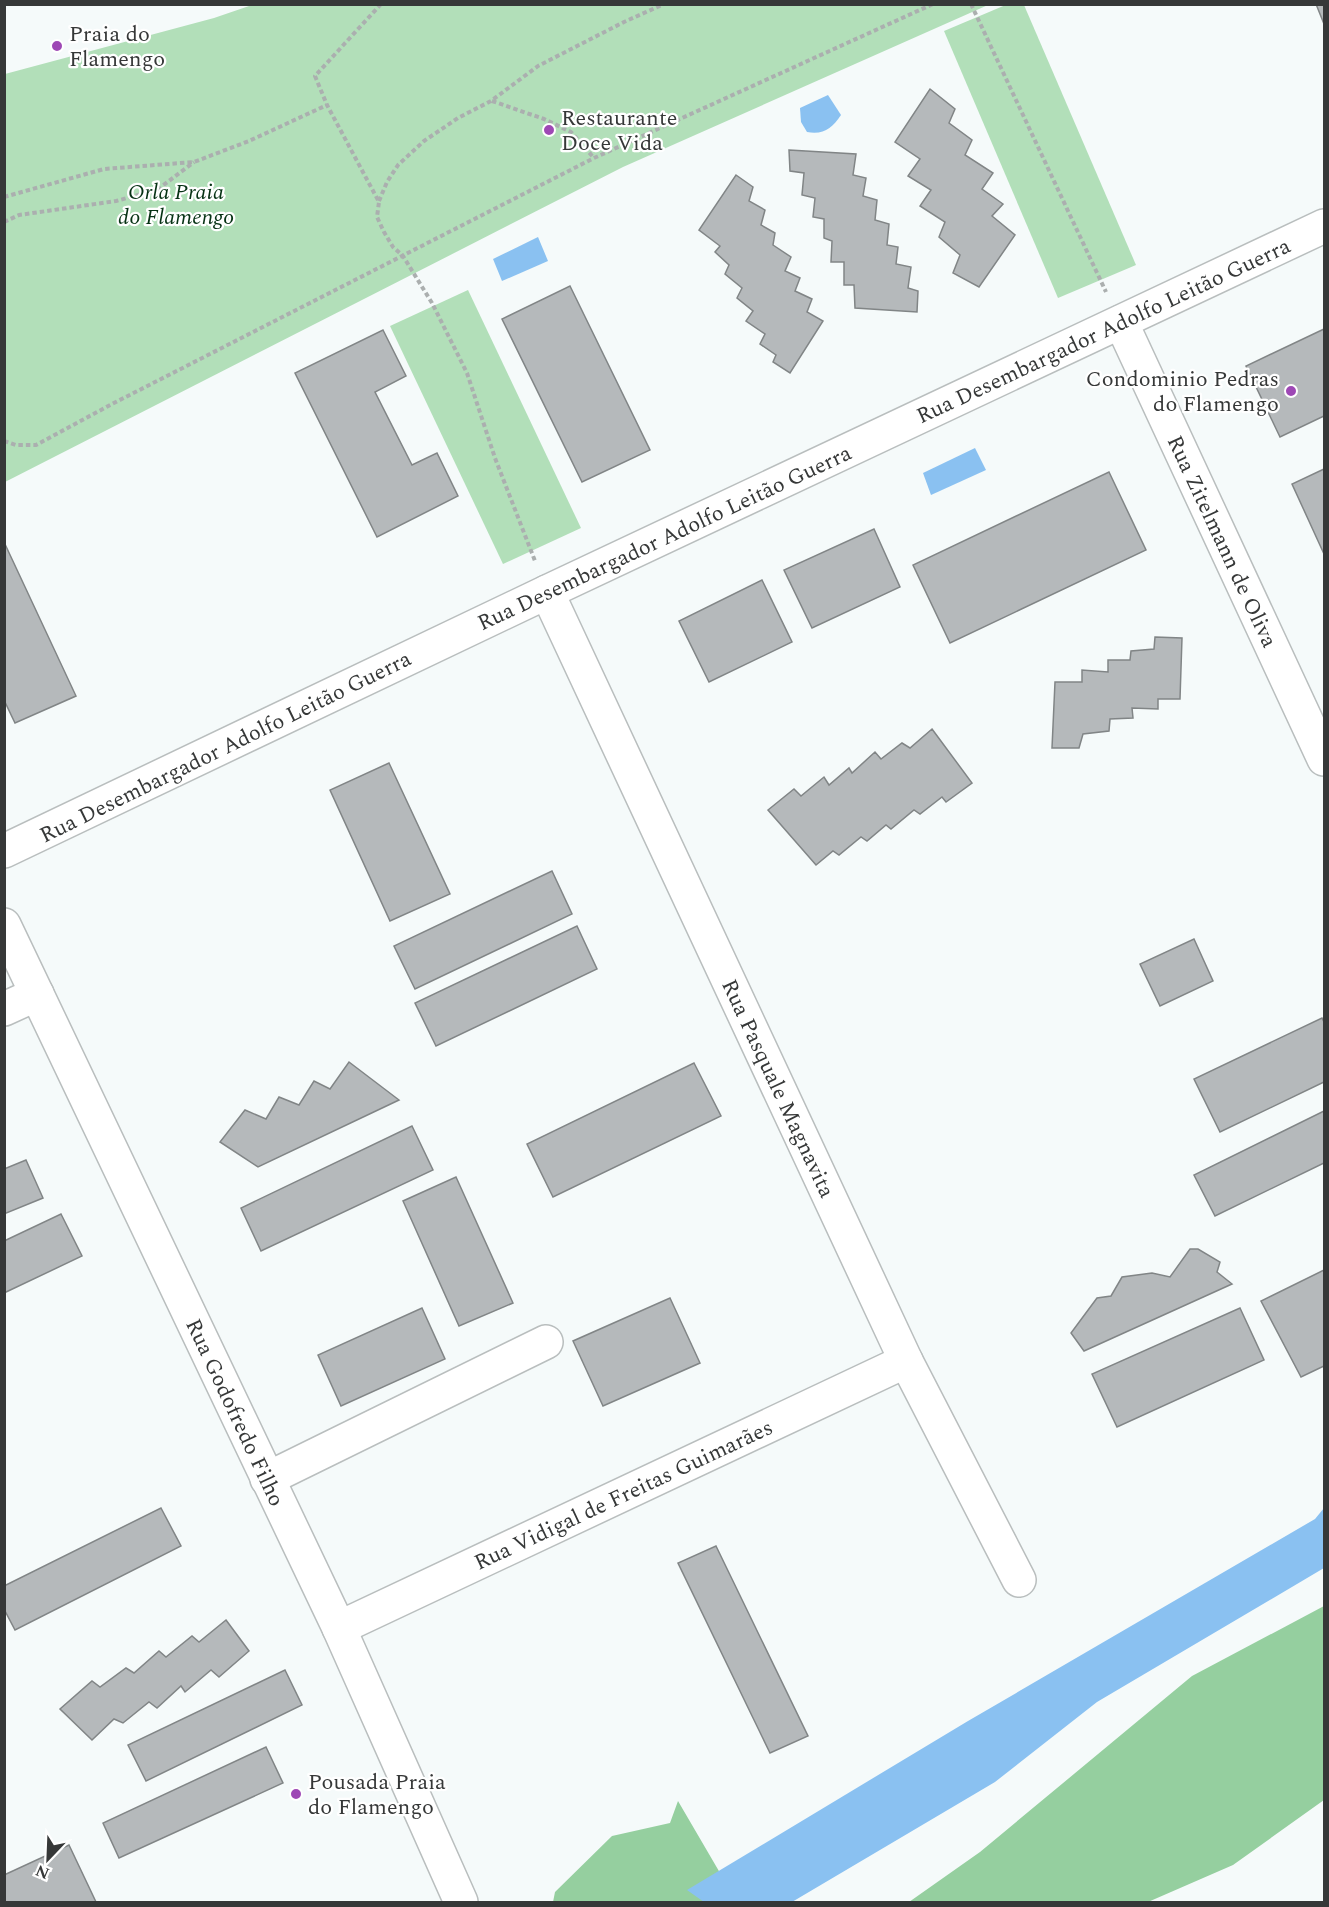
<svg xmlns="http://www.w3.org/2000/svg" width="1329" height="1907" viewBox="0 0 1329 1907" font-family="Spectral,serif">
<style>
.green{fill:#b2dfb9}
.forest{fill:#95cf9f}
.water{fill:#8ac1f1}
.building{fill:#b5b9bb;stroke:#818586;stroke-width:1.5}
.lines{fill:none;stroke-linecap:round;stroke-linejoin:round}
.minor-casing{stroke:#b9bebe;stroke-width:36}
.path{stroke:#abafaf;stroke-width:4;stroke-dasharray:4.5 3;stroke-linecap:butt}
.minor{stroke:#fff;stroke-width:33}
.poi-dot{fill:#9e48b5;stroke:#fff;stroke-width:2}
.labels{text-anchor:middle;stroke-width:4.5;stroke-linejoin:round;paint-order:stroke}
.poi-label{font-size:22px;fill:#363838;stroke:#fff;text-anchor:start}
.park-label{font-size:22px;font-style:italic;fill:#063214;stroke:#fff}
.street-label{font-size:22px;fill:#363838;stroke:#fff}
</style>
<rect width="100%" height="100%" fill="#f5fafa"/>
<g class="green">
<polygon points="1008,4 1024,5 1136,265 1058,298 944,31"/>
<polygon points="252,5 252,4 988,5 623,167 5,482 5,74 214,18"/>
<polygon points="468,290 581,528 503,564 390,326"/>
</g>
<g class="forest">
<polygon points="1324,1606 1324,1800 1233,1865 1148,1902 909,1902 980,1852 1192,1676"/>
<polygon points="678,1801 737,1902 553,1902 555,1892 612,1836 670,1823"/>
</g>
<g class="water">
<path d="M828 95 841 115C832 128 824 135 807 132L801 122 800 108Z"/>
<polygon points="538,237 548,261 502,281 493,259"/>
<polygon points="975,448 986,470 931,495 923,473"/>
<polygon points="1324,1508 1324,1568 1097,1702 995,1782 792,1902 704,1902 687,1890 968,1721 1315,1519"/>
</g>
<g class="building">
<polygon points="1316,4 1324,4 1324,24"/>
<polygon points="930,89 955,109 949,123 972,140 965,155 993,173 982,189 1003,204 992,216 1015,235 979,287 953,273 960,255 939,237 945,222 920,206 931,190 908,176 920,159 895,142"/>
<polygon points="789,150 856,154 853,175 866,178 863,196 877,200 875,220 889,224 887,245 898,247 896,264 911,267 908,288 918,291 917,312 855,308 854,285 844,285 844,262 831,262 832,241 824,238 824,219 813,217 815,198 802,195 804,173 790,171"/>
<polygon points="736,175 753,187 749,201 765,210 761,225 775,233 773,245 791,257 785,271 800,278 795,291 812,299 807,312 823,321 790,373 773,362 776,355 760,344 765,334 746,321 753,311 737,298 742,288 725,274 729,265 715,252 720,246 699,230"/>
<polygon points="570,286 650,450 582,482 502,319"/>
<polygon points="1324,329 1324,416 1280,437 1246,366"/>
<polygon points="383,330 406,376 375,392 412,465 437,453 458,496 377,537 295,373"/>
<polygon points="1324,469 1324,554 1292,484"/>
<polygon points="1109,472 1146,550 950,643 913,565"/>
<polygon points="874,529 900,587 812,628 784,570"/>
<polygon points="4,542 76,696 15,723 4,700"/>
<polygon points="762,580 792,642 709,682 679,621"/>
<polygon points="1155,637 1182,638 1180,699 1158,699 1158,709 1132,708 1133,718 1110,719 1109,731 1083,734 1079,748 1052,748 1055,682 1082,682 1082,670 1108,672 1108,660 1130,660 1131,651 1154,649"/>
<polygon points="932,729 972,783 946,802 942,797 920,814 914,810 891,829 886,825 867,841 861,837 839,855 833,851 816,865 768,810 794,789 801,796 824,777 829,785 849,768 852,773 875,752 881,759 902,743 910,748"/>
<polygon points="389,763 450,894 390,921 330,790"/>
<polygon points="552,871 572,914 415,989 394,946"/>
<polygon points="577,926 597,969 436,1046 415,1003"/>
<polygon points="1194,939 1213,981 1160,1006 1140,964"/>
<polygon points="1322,1018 1324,1022 1324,1082 1220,1132 1194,1079"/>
<polygon points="349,1062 399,1100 258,1167 220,1142 245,1110 266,1119 279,1097 299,1105 314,1081 330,1089"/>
<polygon points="694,1063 721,1116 553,1197 527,1144"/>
<polygon points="1324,1111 1324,1163 1215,1216 1194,1175"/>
<polygon points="412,1126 433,1170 261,1251 241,1208"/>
<polygon points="26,1160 43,1198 4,1214 4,1169"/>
<polygon points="456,1177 513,1303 459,1326 403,1201"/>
<polygon points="61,1214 82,1256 4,1293 4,1241"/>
<polygon points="1190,1249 1198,1249 1220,1262 1217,1272 1232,1284 1084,1351 1071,1333 1097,1298 1111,1296 1122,1277 1152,1273 1170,1277"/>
<polygon points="1324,1270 1324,1366 1301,1377 1261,1301"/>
<polygon points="670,1298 700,1363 603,1406 573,1341"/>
<polygon points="422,1308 445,1359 341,1406 318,1355"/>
<polygon points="1240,1308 1264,1360 1117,1427 1092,1374"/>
<polygon points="161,1508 181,1546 15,1630 4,1609 4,1586"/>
<polygon points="716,1546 808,1736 770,1753 678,1563"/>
<polygon points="226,1620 249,1651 219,1677 211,1670 185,1692 181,1686 157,1708 149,1702 123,1723 114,1719 92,1740 60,1709 92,1681 100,1687 126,1668 134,1673 159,1651 166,1657 192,1636 199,1642"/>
<polygon points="285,1670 302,1705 146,1781 128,1745"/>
<polygon points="266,1747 283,1783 119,1858 103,1823"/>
<polygon points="69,1845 96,1902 4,1902 4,1875"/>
</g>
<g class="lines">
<g class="minor-casing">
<g id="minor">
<polyline points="1121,322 1324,759"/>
<polyline points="547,592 906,1361 1019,1580"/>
<polyline points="4,851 547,592 1324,226"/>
<polyline points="4,925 339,1628 461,1902"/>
<polyline points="4,1009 37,994"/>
<polyline points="267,1479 546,1342"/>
<polyline points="339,1628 906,1361"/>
</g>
</g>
<g class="path">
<polyline points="381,4 315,76 327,105 379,202 377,217 384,232 393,247 403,256 432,303 467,373 495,458 535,561"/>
<polyline points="971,4 1106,292"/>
<polyline points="492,101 544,119 571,132 594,158"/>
<polyline points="4,197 104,169 194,162 249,141 327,105"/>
<polyline points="379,201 387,182 398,165 424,141 458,118 491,101 538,66 624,22 664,4"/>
<polyline points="4,222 19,215 116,201 157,190 194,162"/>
<polyline points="4,441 16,445 36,445 112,404 594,158 933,4"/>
</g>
<use href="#minor" class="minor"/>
</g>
<g class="poi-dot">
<circle cx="57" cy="46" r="6"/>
<circle cx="549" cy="130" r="6"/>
<circle cx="1291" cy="391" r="6"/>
<circle cx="296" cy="1794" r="6"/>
</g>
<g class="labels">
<g class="poi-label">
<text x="69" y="41">Praia do<tspan x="69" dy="25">Flamengo</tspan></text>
<text x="561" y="125">Restaurante<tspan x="561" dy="25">Doce Vida</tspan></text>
<text x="1279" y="386" text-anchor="end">Condominio Pedras<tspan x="1279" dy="25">do Flamengo</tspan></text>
<text x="308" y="1789">Pousada Praia<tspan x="308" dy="25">do Flamengo</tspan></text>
</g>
<g class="park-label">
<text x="176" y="199">Orla Praia<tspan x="176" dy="25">do Flamengo</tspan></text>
</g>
<g class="street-label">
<text transform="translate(1103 330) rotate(-25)" y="8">Rua Desembargador Adolfo Leitão Guerra</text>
<text transform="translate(664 537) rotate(-25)" y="8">Rua Desembargador Adolfo Leitão Guerra</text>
<text transform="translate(1223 541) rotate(65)" y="8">Rua Zitelmann de Oliva</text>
<text transform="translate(225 746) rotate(-26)" y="8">Rua Desembargador Adolfo Leitão Guerra</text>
<text transform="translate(779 1088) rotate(65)" y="8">Rua Pasquale Magnavita</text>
<text transform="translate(236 1412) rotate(65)" y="8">Rua Godofredo Filho</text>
<text transform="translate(623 1494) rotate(-25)" y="8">Rua Vidigal de Freitas Guimarães</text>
</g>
</g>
<rect width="1329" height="1907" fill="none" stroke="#363838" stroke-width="12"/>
<g transform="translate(48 1859) rotate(203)" stroke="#ffffff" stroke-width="4.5" paint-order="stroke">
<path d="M0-4.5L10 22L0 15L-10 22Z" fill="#363838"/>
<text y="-9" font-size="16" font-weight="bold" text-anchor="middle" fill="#363838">N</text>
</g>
</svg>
